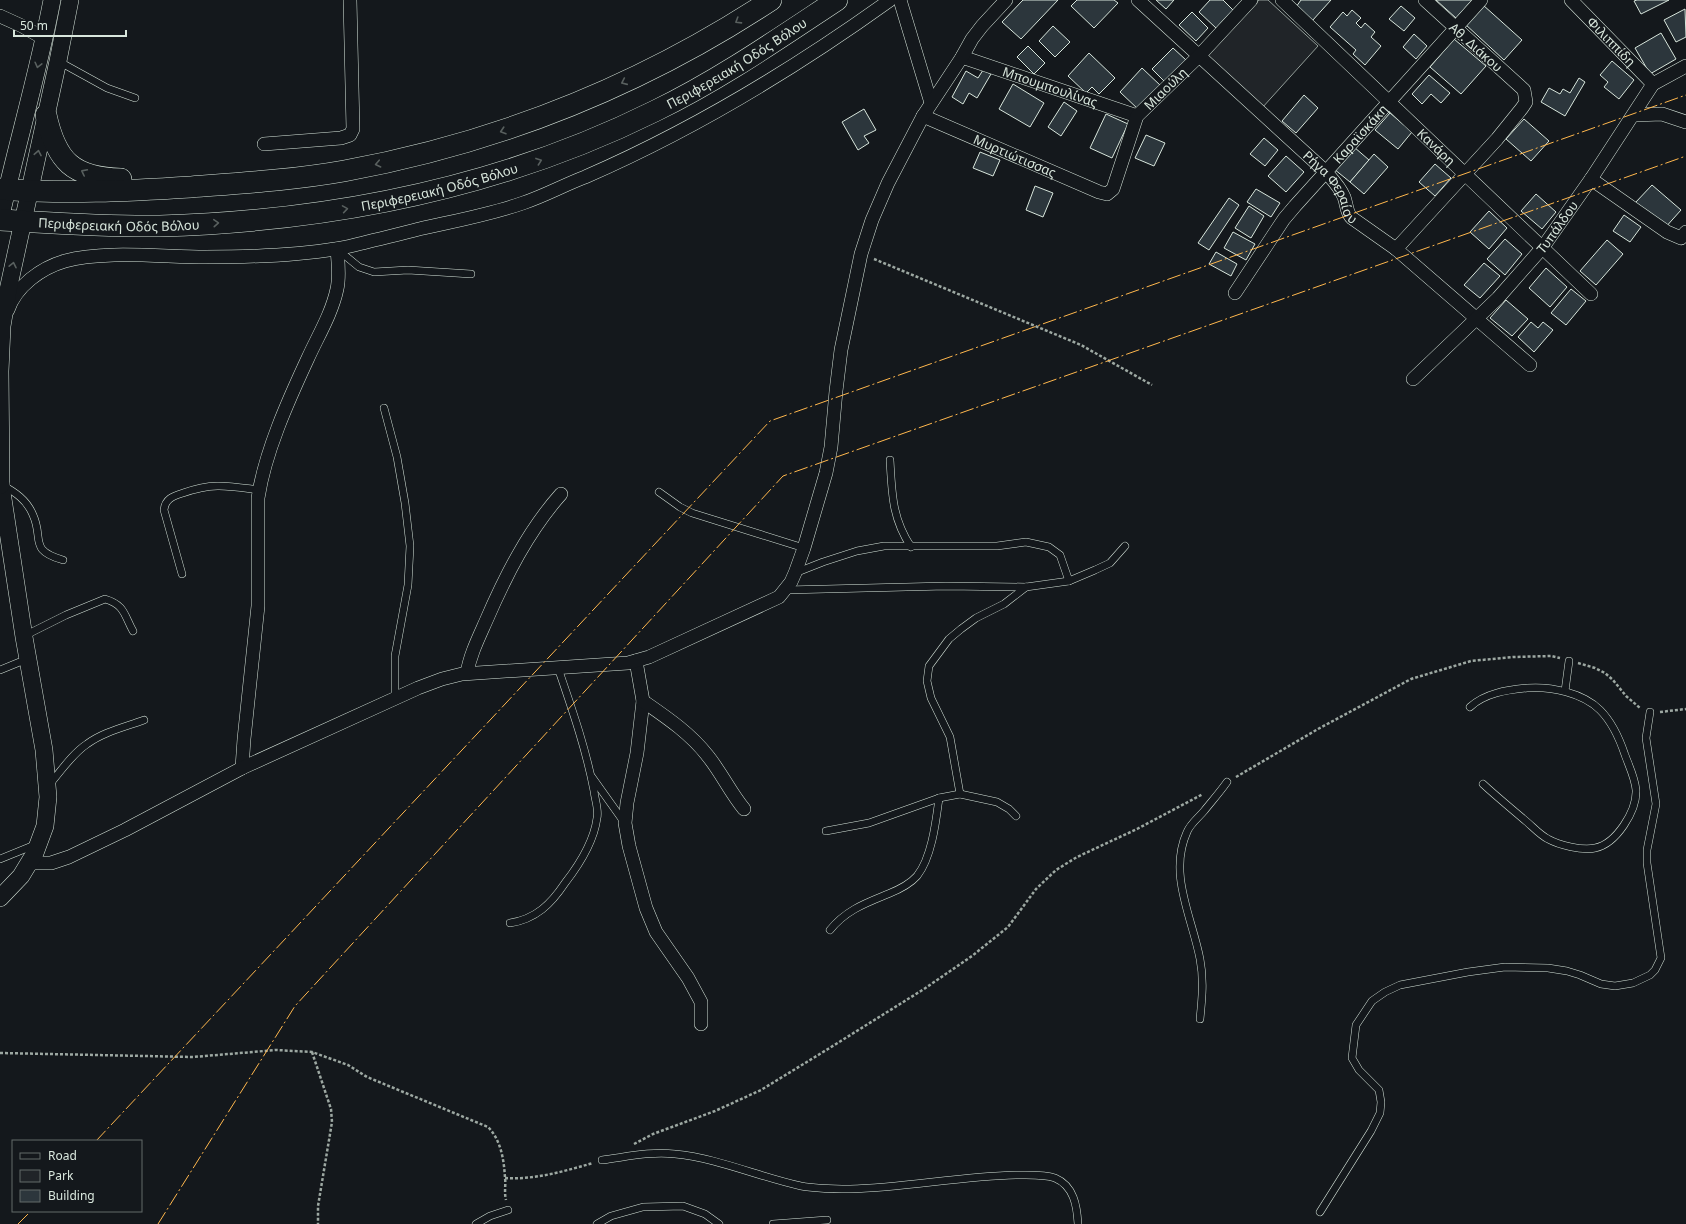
<svg xmlns="http://www.w3.org/2000/svg" width="1686" height="1224" viewBox="0 0 1686 1224" font-family="'Noto Sans',sans-serif">
<style>
.green{fill:#202428;stroke:#939e99}
.building{fill:#2c363c;stroke:#d8e6dc}
.lines{fill:none;stroke-linecap:round;stroke-linejoin:round}
.service-casing{stroke:#d8e6dc;stroke-width:8}
.minor-casing{stroke:#d8e6dc;stroke-width:14}
.tertiary-casing{stroke:#d8e6dc;stroke-width:18}
.primary-casing{stroke:#d8e6dc;stroke-width:22}
.path{stroke:#9da8a2;stroke-width:2.5;stroke-dasharray:3 2;stroke-linecap:butt}
.service{stroke:#14181c;stroke-width:7}
.minor{stroke:#14181c;stroke-width:13}
.tertiary{stroke:#14181c;stroke-width:17}
.primary{stroke:#14181c;stroke-width:21}
.power{stroke:#ffb74d;stroke-width:1;stroke-dasharray:14 3 2 3;stroke-linecap:butt}
.oneway{stroke:#59605f}
.labels{text-anchor:middle;stroke-width:3;stroke-linejoin:round;paint-order:stroke}
.street-label{font-size:13px;fill:#d8e6dc;stroke:#14181c}
</style>
<rect width="100%" height="100%" fill="#14181c"/>
<polygon class="green" points="1259,0 1268,0 1318,46 1262,108 1206,57"/>
<g class="building">
<polygon points="1023,0 1058,0 1021,39 1002,22"/>
<polygon points="1077,0 1114,0 1118,3 1094,28 1071,6"/>
<polygon points="1156,0 1174,0 1166,9"/>
<polygon points="1210,0 1223,0 1233,10 1216,28 1199,12"/>
<polygon points="1301,0 1331,0 1312,21 1296,7"/>
<polygon points="1436,0 1472,0 1456,18"/>
<polygon points="1637,0 1669,0 1641,14 1634,1"/>
<polygon points="1483,5 1522,40 1504,60 1465,24"/>
<polygon points="1401,6 1415,18 1404,31 1389,19"/>
<polygon points="1685,9 1686,37 1676,42 1664,20"/>
<polygon points="1352,10 1361,18 1356,23 1361,28 1365,23 1375,32 1371,37 1381,46 1365,65 1353,54 1356,50 1330,27 1343,12 1347,16"/>
<polygon points="1192,12 1208,28 1196,41 1179,25"/>
<polygon points="1053,26 1070,42 1055,57 1039,41"/>
<polygon points="1661,33 1676,59 1650,74 1635,48"/>
<polygon points="1414,34 1427,46 1416,59 1403,47"/>
<polygon points="1454,39 1486,66 1461,94 1430,67"/>
<polygon points="1028,46 1045,63 1034,74 1017,57"/>
<polygon points="1173,48 1186,60 1165,82 1152,69"/>
<polygon points="1089,53 1115,78 1099,94 1092,87 1086,93 1068,76"/>
<polygon points="1612,61 1634,80 1619,99 1604,87 1608,82 1600,75"/>
<polygon points="1142,68 1161,86 1139,110 1120,92"/>
<polygon points="983,70 991,74 977,98 969,93 963,104 952,97 966,71 978,78"/>
<polygon points="1429,75 1450,93 1441,103 1431,94 1422,104 1412,94"/>
<polygon points="1579,78 1585,82 1565,116 1541,102 1549,88 1560,94 1563,89 1570,93"/>
<polygon points="1013,84 1044,103 1030,127 999,109"/>
<polygon points="1304,95 1318,108 1296,133 1282,121"/>
<polygon points="1064,102 1077,111 1061,136 1048,127"/>
<polygon points="864,109 876,130 864,136 869,143 858,150 842,122"/>
<polygon points="1390,113 1412,132 1398,149 1375,130"/>
<polygon points="1106,114 1128,124 1112,158 1090,148"/>
<polygon points="1524,119 1549,141 1531,161 1506,139"/>
<polygon points="1146,135 1165,143 1154,166 1135,158"/>
<polygon points="1264,138 1278,150 1265,166 1250,154"/>
<polygon points="1354,147 1369,160 1350,182 1334,169"/>
<polygon points="980,152 1000,160 993,176 973,168"/>
<polygon points="1374,154 1388,167 1364,194 1350,182"/>
<polygon points="1286,156 1304,172 1286,192 1268,176"/>
<polygon points="1435,164 1451,178 1435,196 1419,182"/>
<polygon points="1652,185 1681,210 1664,229 1635,203"/>
<polygon points="1035,186 1053,193 1043,217 1026,210"/>
<polygon points="1256,189 1280,203 1271,217 1247,202"/>
<polygon points="1536,194 1556,212 1542,229 1521,211"/>
<polygon points="1229,198 1239,205 1209,250 1198,243"/>
<polygon points="1249,206 1264,216 1251,238 1235,228"/>
<polygon points="1489,211 1507,228 1489,249 1470,232"/>
<polygon points="1624,215 1641,227 1630,242 1613,231"/>
<polygon points="1233,232 1255,244 1246,260 1224,248"/>
<polygon points="1505,239 1522,254 1505,275 1487,259"/>
<polygon points="1607,240 1623,254 1596,285 1580,271"/>
<polygon points="1216,252 1237,264 1231,276 1209,264"/>
<polygon points="1484,263 1500,276 1480,298 1464,285"/>
<polygon points="1546,268 1567,287 1550,307 1529,288"/>
<polygon points="1571,289 1586,301 1566,325 1551,313"/>
<polygon points="1506,300 1528,319 1512,336 1490,318"/>
<polygon points="1531,322 1538,328 1543,322 1553,330 1534,352 1518,337"/>
</g>
<g class="lines">
<g class="service-casing">
<g id="service">
<polyline points="58,61 107,88 135,98"/>
<polyline points="337,249 359,267 374,272 408,270 471,274"/>
<polyline points="384,408 397,457 405,503 410,546 408,585 395,656 395,699"/>
<path d="M890 460C892 494 892 518 911 547"/>
<path d="M2 485C15 492 27 500 33 515 44 539 28 550 63 560"/>
<polyline points="659,492 680,507 692,513 804,548"/>
<polyline points="795,573 823,562 857,551 884,546 997,546 1026,542 1049,547 1060,555 1069,581"/>
<path d="M182 574 164 510C165 499 173 496 183 493 213 482 229 486 259 490"/>
<polyline points="786,590 946,586 1026,587 1069,581 1095,570 1110,563 1125,546"/>
<path d="M24 636 66 615 105 599C125 605 124 615 133 631"/>
<polyline points="0,670 27,659"/>
<polyline points="1565,691 1569,661"/>
<path d="M1470 707C1485 693 1507 690 1527 688 1551 686 1583 693 1600 710 1612 722 1620 740 1625 755 1629 766 1635 778 1636 790 1637 811 1616 844 1595 848 1582 851 1559 845 1548 839 1540 835 1533 827 1527 822 1512 809 1497 797 1483 784"/>
<polyline points="592,777 624,822"/>
<path d="M49 785C61 771 72 754 87 744 103 732 125 727 144 720"/>
<polyline points="960,794 950,737 931,698 927,681 929,666 949,639 961,629 976,618 1004,604 1026,587"/>
<polyline points="826,831 869,823 939,798 960,794 997,802 1009,809 1016,816"/>
<polyline points="0,859 37,844"/>
<path d="M510 923C536 919 551 904 565 883 579 865 594 841 597 818 599 810 595 800 594 791 586 749 572 709 558 668"/>
<path d="M830 930C846 910 866 903 888 894 898 890 910 884 917 876 932 857 936 821 939 798"/>
<path d="M1200 1019C1202 999 1204 980 1200 959 1192 917 1168 874 1187 832 1190 824 1199 817 1204 811 1212 801 1220 792 1227 782"/>
<path d="M602 1160C626 1157 651 1151 675 1154 718 1158 759 1177 801 1186 817 1189 834 1189 850 1189 905 1188 960 1176 1016 1175 1028 1175 1044 1174 1055 1178 1074 1186 1077 1206 1078 1224"/>
<polyline points="1320,1212 1371,1131 1380,1113 1381,1102 1379,1090 1359,1070 1352,1058 1356,1025 1372,1001 1385,992 1400,985 1468,972 1505,967 1548,968 1567,971 1580,975 1601,984 1615,986 1633,983 1650,975 1655,970 1661,958 1647,863 1647,850 1656,804 1646,738 1650,712"/>
<polyline points="476,1224 490,1216 508,1210"/>
<polyline points="597,1224 611,1216 643,1207 683,1206 705,1214 719,1224"/>
<polyline points="773,1224 827,1220"/>
</g>
</g>
<g class="minor-casing">
<g id="minor">
<polyline points="900,0 931,103"/>
<path id="s1" d="M1138 0 1325 171C1333 180 1340 187 1344 197 1347 204 1346 213 1352 218L1396 249 1530 365"/>
<path id="s2" d="M1282 0 1591 294"/>
<path id="s3" d="M1571 0 1653 84"/>
<polyline points="0,16 22,26 45,39"/>
<path id="s4" d="M962 57 1137 116"/>
<polyline points="1634,115 1662,114 1686,122"/>
<path id="s5" d="M923 116 1099 192 1107 194 1113 189 1137 116 1198 57 1251 0"/>
<polyline points="264,144 341,138 350,135 353,129 350,0"/>
<polyline points="1591,179 1667,232 1681,238 1686,232"/>
<polyline points="1396,249 1497,139 1522,108 1526,102 1524,90 1425,0"/>
<path id="s6" d="M1235 293 1284 219 1295 206 1481 0"/>
<path d="M8 310C16 286 41 268 65 261 104 250 163 257 205 257 248 257 292 256 335 249 344 248 354 245 363 243 382 238 401 234 419 229 454 221 489 215 523 203 544 196 564 185 585 177 693 130 794 69 890 0"/>
<path id="s7" d="M1413 379 1498 298 1543 247 1591 179 1653 84 1686 66"/>
<polyline points="636,661 643,701 637,753 627,803 625,823 629,846 646,908 656,932 688,978 701,1002 701,1024"/>
<path d="M467 673C470 655 478 639 486 621 505 577 528 531 561 494"/>
<path d="M643 701C666 717 690 733 707 755 721 772 730 792 744 809"/>
<path d="M242 768 244 739 258 606V498C265 452 288 401 308 358 318 336 332 313 337 289 340 276 338 262 337 249"/>
<polyline points="29,863 51,863 69,857 125,830 242,768 418,688 442,679 462,674 628,663 649,657 779,597 791,582 795,573 804,548 826,473 831,447 836,391 841,350 861,254 872,220 888,183 923,116 962,57 972,39 982,26 1006,0"/>
</g>
</g>
<g class="tertiary-casing">
<g id="tertiary">
<path d="M0 220C16 147 38 74 52 0"/>
<polyline points="0,479 24,637 44,750 48,797 45,826 35,853 21,876 0,898"/>
<polyline points="1,485 0,371 2,326 8,290 58,61 70,0"/>
</g>
</g>
<g class="primary-casing">
<g id="primary">
<path d="M46 115C56 161 73 178 121 179"/>
<path d="M0 189C64 194 127 191 191 187 242 183 293 180 344 171 497 143 642 85 771 0"/>
<path id="s8" d="M0 220C53 223 107 227 160 226 333 221 500 188 655 111 719 80 778 39 837 0"/>
</g>
</g>
<g class="path">
<polyline points="874,259 1081,345 1152,385"/>
<polyline points="1578,663 1595,668 1605,673 1613,680 1626,696 1640,708"/>
<polyline points="1660,712 1686,709"/>
<polyline points="1236,777 1318,729 1411,679 1471,661 1513,657 1551,656 1560,658"/>
<polyline points="312,1052 331,1109 332,1122 318,1206 318,1224"/>
<path d="M0 1053 193 1057 276 1050 312 1052 348 1065 367 1077 488 1127C501 1140 504 1160 505 1178 506 1185 504 1192 506 1200"/>
<polyline points="634,1144 653,1134 715,1111 761,1090 828,1049 924,989 972,956 1008,927 1036,889 1056,870 1077,857 1137,829 1203,794"/>
<path d="M505 1178C535 1180 565 1171 593 1163"/>
</g>
<use href="#service" class="service"/>
<use href="#minor" class="minor"/>
<use href="#tertiary" class="tertiary"/>
<use href="#primary" class="primary"/>
<g class="power">
<polyline points="96,1141 770,421 1686,95"/>
<polyline points="18,1224 31,1211"/>
<polyline points="158,1224 295,1006 783,476 1686,156"/>
</g>
</g>
<defs><path id="oneway-chevron" d="M-2-3.5L2.5 0L-2 3.5" fill="none" stroke-width="1.6" stroke-linecap="round" stroke-linejoin="round"/></defs>
<g class="oneway">
<use href="#oneway-chevron" transform="translate(738 21) rotate(148)"/>
<use href="#oneway-chevron" transform="translate(38 65) rotate(104)"/>
<use href="#oneway-chevron" transform="translate(624 82) rotate(156)"/>
<use href="#oneway-chevron" transform="translate(503 131) rotate(162)"/>
<use href="#oneway-chevron" transform="translate(38 153) rotate(-79)"/>
<use href="#oneway-chevron" transform="translate(539 161) rotate(-20)"/>
<use href="#oneway-chevron" transform="translate(378 164) rotate(168)"/>
<use href="#oneway-chevron" transform="translate(84 172) rotate(-153)"/>
<use href="#oneway-chevron" transform="translate(345 209) rotate(-9)"/>
<use href="#oneway-chevron" transform="translate(216 223) rotate(-4)"/>
<use href="#oneway-chevron" transform="translate(13 265) rotate(-78)"/>
</g>
<g class="labels">
<g class="street-label">
<text dy="5" stroke="none"><textPath href="#s3" startOffset="58">Φιλιππίδη</textPath></text>
<text transform="translate(1476 47) rotate(42)" y="5">Αθ. Διάκου</text>
<text dy="5" stroke="none"><textPath href="#s8" startOffset="767">Περιφερειακή Οδός Βόλου</textPath></text>
<text dy="5" stroke="none"><textPath href="#s4" startOffset="93">Μπουμπουλίνας</textPath></text>
<text dy="5" stroke="none"><textPath href="#s5" startOffset="324">Μιαούλη</textPath></text>
<text dy="5" stroke="none"><textPath href="#s6" startOffset="203">Καραϊσκάκη</textPath></text>
<text dy="5" stroke="none"><textPath href="#s2" startOffset="213">Κανάρη</textPath></text>
<text dy="5" stroke="none"><textPath href="#s5" startOffset="100">Μυρτιώτισσας</textPath></text>
<text dy="5" stroke="none"><textPath href="#s8" startOffset="443">Περιφερειακή Οδός Βόλου</textPath></text>
<text dy="5" stroke="none"><textPath href="#s1" startOffset="270">Ρήγα Φεραίου</textPath></text>
<text dy="5" stroke="none"><textPath href="#s8" startOffset="119">Περιφερειακή Οδός Βόλου</textPath></text>
<text dy="5" stroke="none"><textPath href="#s7" startOffset="210">Τυπάλδου</textPath></text>
</g>
</g>
<rect x="12" y="1140" width="130" height="72" fill="#14181c" stroke="#626a69"/>
<rect x="20" y="1153" width="20" height="6" fill="#14181c" stroke="#626a69"/>
<text x="48" y="1160" font-size="12" fill="#d8e6dc">Road</text>
<rect x="20" y="1170" width="20" height="12" fill="#202428" stroke="#626a69"/>
<text x="48" y="1180" font-size="12" fill="#d8e6dc">Park</text>
<rect x="20" y="1190" width="20" height="12" fill="#2c363c" stroke="#626a69"/>
<text x="48" y="1200" font-size="12" fill="#d8e6dc">Building</text>
<path d="M14 30v6h112v-6" fill="none" stroke="#d8e6dc" stroke-width="2"/>
<text x="20" y="30" font-size="12" fill="#d8e6dc" stroke="#14181c" stroke-width="3" paint-order="stroke">50 m</text>
</svg>
